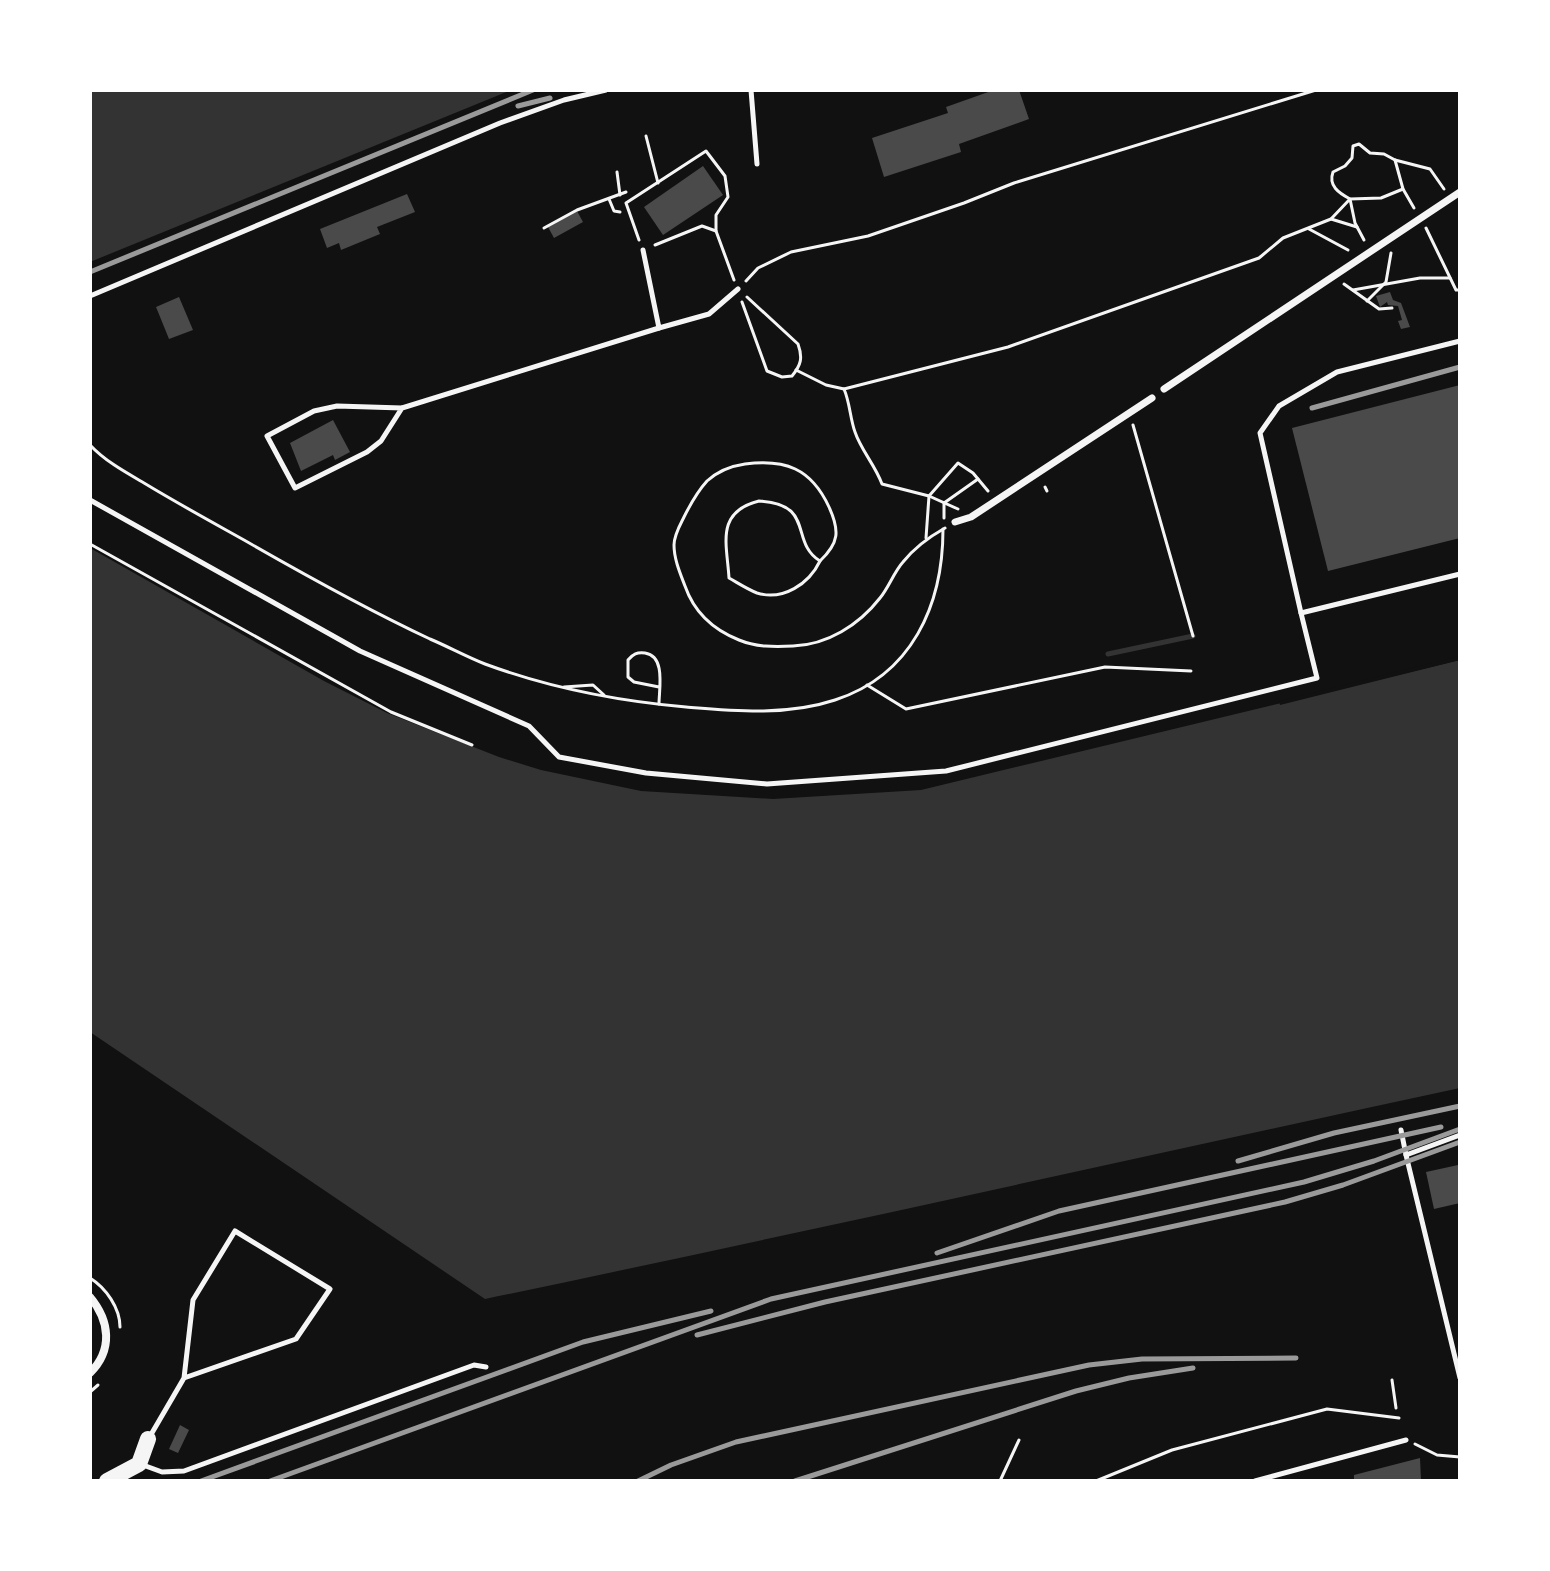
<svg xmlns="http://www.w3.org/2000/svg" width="1550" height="1571" viewBox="0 0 1550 1571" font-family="'PT Sans Narrow',sans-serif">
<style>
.water{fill:#333}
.pier{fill:#111}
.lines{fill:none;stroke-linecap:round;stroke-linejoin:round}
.stream{stroke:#333;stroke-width:5}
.building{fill:#4a4a4a}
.path{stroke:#f5f5f5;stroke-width:3}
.service{stroke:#f5f5f5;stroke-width:5}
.pedestrian{stroke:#f5f5f5;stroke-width:7}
.minor{stroke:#f5f5f5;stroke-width:8}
.primary{stroke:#f5f5f5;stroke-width:16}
.rail{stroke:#9a9a9a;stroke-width:5}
</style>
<rect width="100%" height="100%" fill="#111"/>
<g class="water">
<polygon points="90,90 511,90 90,262"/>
<path d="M90 548 324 681 387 713 499 757 541 770 641 791 773 799 921 790 1460 660V1088C1135 1158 811 1231 485 1299L90 1032Z"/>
</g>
<polygon class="pier" points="1460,656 1460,660 1280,705 1279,701"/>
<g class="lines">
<polyline class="stream" points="1108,654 1193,636"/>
</g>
<g class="building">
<polygon points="994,90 1019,90 1029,119 959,144 961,152 884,177 872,138 948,113 946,107"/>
<polygon points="703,166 723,195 663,235 644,207"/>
<polygon points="407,194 415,212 377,227 380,234 341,250 339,243 327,248 320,229"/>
<polygon points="577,211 583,222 554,238 548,227"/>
<polygon points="1390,292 1393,300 1401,303 1410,327 1401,329 1398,321 1402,320 1398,306 1388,305 1387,302 1380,307 1376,296"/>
<polygon points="179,297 193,330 169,339 156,307"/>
<polygon points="1460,385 1460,538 1328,571 1292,428"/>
<polygon points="333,420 350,452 335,460 333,455 301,471 290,443"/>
<polygon points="1458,1165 1460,1203 1434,1209 1426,1172"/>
<polygon points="180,1425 189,1430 178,1453 169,1449"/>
<polygon points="1420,1458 1421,1481 1354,1481 1354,1475"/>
</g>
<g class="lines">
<g class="path">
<polyline points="646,136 658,183"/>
<polyline points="1395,160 1403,189 1414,208"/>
<polyline points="617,172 620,195"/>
<polyline points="609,199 614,211 620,212"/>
<polyline points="1331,219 1357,227"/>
<polyline points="544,228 577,210 626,192"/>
<polyline points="1426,228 1456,290 1460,290"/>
<polyline points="1309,229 1348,250"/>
<polyline points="639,240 626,203 706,151 725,176 728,197 716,215 716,231 734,280"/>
<path d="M1364 240 1355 223 1350 199C1339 193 1328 186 1333 172L1345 166 1352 158 1353 146 1359 144 1370 153 1384 154 1395 160 1430 169 1444 189"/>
<polyline points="655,245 702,226 716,231"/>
<polyline points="746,281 758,268 791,252 868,236 964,203 1014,183 1316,90"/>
<polyline points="1344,284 1379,309 1392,308"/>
<polyline points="1353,290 1420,278 1450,278"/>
<polyline points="1367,301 1386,282 1391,253"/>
<path d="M742 302 767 371 782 377 792 376C801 365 803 358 798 344L747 297"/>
<polyline points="796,370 826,385 844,389 1008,347 1259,258 1283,238 1331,219 1350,199 1381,198 1403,189"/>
<path d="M844 389C850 403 850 418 855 432 861 450 875 465 882 484L929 496 958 509"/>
<polyline points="1133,425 1193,636"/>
<path d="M90 445C105 461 125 472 144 483 177 503 210 521 244 540 305 575 366 609 430 639 449 647 467 657 485 664 550 688 617 701 686 707 735 711 787 716 835 700 912 675 943 605 943 529"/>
<polyline points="1045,487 1047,491"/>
<path d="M759 501C816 504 789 542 820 561 809 584 783 601 757 593 747 589 738 583 729 578 727 544 715 512 759 501Z"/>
<polyline points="944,518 944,503 978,479"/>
<polyline points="926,538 929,496 958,463 973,473 988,491"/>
<polyline points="90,544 391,712 472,745"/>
<path d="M820 561C839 543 840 531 829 507 811 468 785 459 745 464 731 466 718 471 707 481 697 492 691 503 684 517 680 525 674 535 674 545 674 559 680 573 685 586 694 612 714 630 739 640 756 647 774 647 793 646 827 645 859 625 880 598 889 587 894 572 903 562 915 547 929 537 945 528"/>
<polyline points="867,685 906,709 1105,667 1191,671"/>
<polyline points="564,687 593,685 604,695"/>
<path d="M659 704C659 689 666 656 645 653 637 652 633 654 628 660V677L634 682 659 687"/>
<path d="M90 1278C106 1288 120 1308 120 1327"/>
<polyline points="1392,1380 1396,1408"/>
<polyline points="90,1392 98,1385"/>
<polyline points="1415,1444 1437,1455 1460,1457"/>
<polyline points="1000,1481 1019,1440"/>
<polyline points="1096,1481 1172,1450 1327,1409 1399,1418"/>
</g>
<g class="service">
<polyline points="751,90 757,164"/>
<polyline points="643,250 659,328 709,314 738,289"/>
<polyline points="90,296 500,123 564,100 606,90"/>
<polyline points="1460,341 1337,372 1279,406 1260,433 1301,613 1460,574"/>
<polyline points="402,408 381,441 367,452 295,488 267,436 314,411 337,406 402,408 659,328"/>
<polyline points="90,500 360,651 529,726 559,757 646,773 767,784 946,771 1317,678 1301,613"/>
<polyline points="1401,1130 1406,1155"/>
<polyline points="1460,1135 1406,1155 1460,1378"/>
<polyline points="149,1438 184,1378 296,1339 330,1289 235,1231 193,1300 184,1378"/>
<polyline points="143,1465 162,1472 184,1471 474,1365 486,1367"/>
<polyline points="1255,1481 1406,1440"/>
</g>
<g class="pedestrian">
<polyline points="1164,389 1460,192"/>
<polyline points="955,522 971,517 1152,398"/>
</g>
<path class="minor" d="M90 1297C110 1321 113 1350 90 1373"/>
<polyline class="primary" points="107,1481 139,1464 148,1439"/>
<g class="rail">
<polyline points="518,106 550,98"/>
<polyline points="90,272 533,90"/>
<polyline points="1312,408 1460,367"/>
<polyline points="1238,1161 1334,1133 1460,1106"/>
<polyline points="937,1253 1059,1211 1441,1127"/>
<polyline points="697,1335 825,1302 1285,1202 1343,1185 1460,1142"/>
<polyline points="201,1481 583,1342 711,1311"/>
<polyline points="270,1481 771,1299 1304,1182 1374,1161 1460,1129"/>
<polyline points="638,1481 671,1465 736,1442 1089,1365 1142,1359 1296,1358"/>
<polyline points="795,1481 1076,1391 1129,1378 1193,1368"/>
</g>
</g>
<rect width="1550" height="1571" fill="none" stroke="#ffffff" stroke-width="184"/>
</svg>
